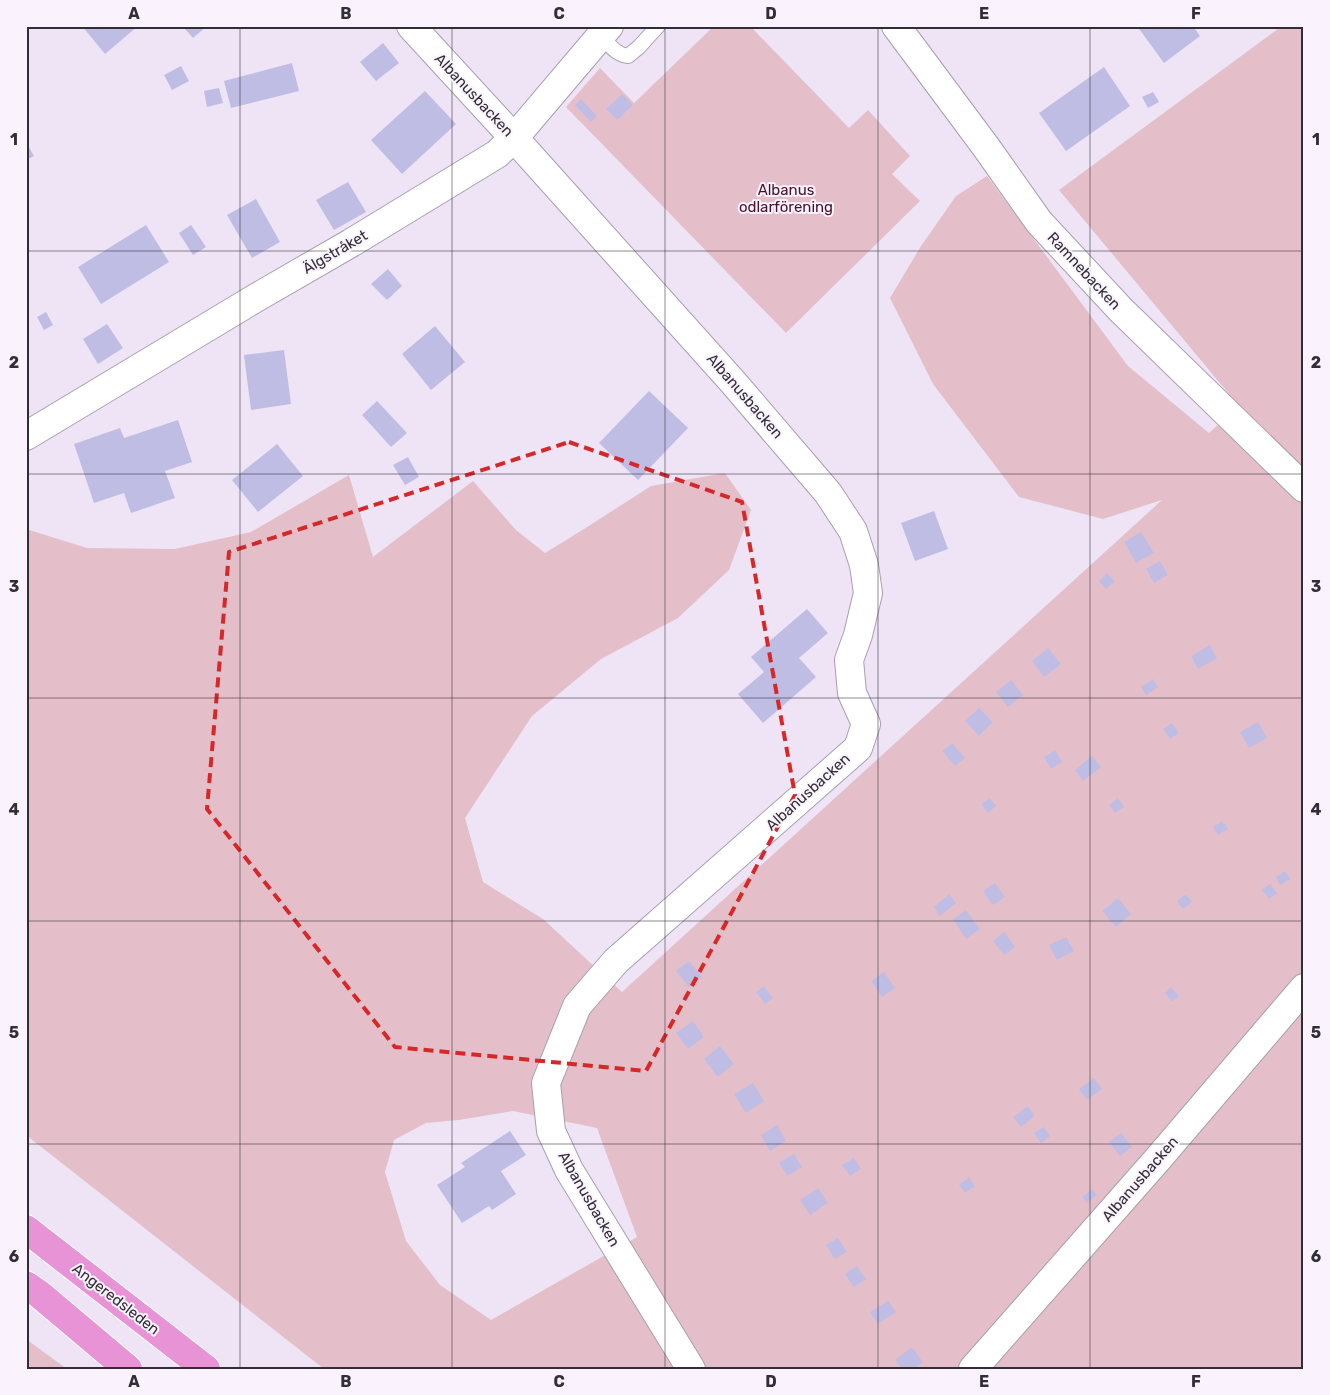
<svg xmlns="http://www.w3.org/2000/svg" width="1330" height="1395" viewBox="0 0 1330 1395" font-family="Rubik,sans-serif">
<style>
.green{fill:#e4bfca;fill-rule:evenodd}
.building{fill:#c0bde5}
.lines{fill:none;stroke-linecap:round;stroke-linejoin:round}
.lane-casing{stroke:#a89eaf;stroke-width:16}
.street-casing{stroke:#a89eaf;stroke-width:30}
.highway-casing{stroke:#fff;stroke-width:30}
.lane{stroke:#fff;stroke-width:14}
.street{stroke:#fff;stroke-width:28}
.highway{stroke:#e793d5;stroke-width:28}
.marked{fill:none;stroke:#d62828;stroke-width:4;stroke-dasharray:10 6;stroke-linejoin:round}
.grid{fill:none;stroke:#322e35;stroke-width:1;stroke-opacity:0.55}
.labels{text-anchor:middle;stroke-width:4;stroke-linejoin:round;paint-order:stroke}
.street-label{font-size:15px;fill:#322e35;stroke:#faf3fe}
.park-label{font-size:15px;fill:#491229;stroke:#faf3fe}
.neatline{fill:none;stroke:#322e35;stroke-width:2}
.grid-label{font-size:16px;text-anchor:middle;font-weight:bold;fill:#322e35}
</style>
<rect width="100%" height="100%" fill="#efe4f6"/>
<g class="green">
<polygon points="714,26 750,26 849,128 868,110 910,156 892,174 920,201 786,333 566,107 600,68 634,103"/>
<path d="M1282 26H1304V1369H324L26 1135V529L87 548 175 549 251 532 349 475 373 557 473 481 516 530 545 553 584 529 651 486 725 473 751 510 729 570 678 618 601 659 532 716 465 818 483 882 543 919 622 992 1162 500 1103 519 1019 497 933 384 890 298 921 246 956 196 987 176 1128 366 1209 433 1239 406 1059 190ZM513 1111 597 1128 637 1237 491 1320 440 1285 406 1241 385 1172 394 1140 426 1123 459 1120Z"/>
<polygon points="26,1339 67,1369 26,1369"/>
</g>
<g class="building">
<polygon points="82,26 138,26 105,54"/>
<polygon points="186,26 207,26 193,38 184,28"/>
<polygon points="1137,26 1193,26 1200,36 1164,63"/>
<polygon points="383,43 399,63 376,81 360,62"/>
<polygon points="292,63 299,91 231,108 224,81"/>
<polygon points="181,66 189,81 172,90 164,75"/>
<polygon points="1104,67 1130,106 1066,151 1039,113"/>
<polygon points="219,88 223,103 207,107 204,91"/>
<polygon points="425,91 456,124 402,174 371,140"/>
<polygon points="1153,92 1159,102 1148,108 1142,97"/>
<polygon points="622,94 633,105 617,120 606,109"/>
<polygon points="581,99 597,116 591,122 575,105"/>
<polygon points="26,142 34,156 26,160"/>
<polygon points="348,182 366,212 334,230 316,200"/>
<polygon points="256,199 280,242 252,258 227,215"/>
<polygon points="146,225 169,262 101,304 78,267"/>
<polygon points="191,225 206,247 193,255 179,233"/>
<polygon points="388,269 402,286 387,300 371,284"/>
<polygon points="46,312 53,325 44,330 37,317"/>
<polygon points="107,324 123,348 98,364 83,339"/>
<polygon points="435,326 465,362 431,390 402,354"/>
<polygon points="284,350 291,404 251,410 244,355"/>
<polygon points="649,391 688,428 638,480 599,443"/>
<polygon points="377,401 407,433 391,447 362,415"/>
<polygon points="178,420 192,462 165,471 175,498 131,513 124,493 94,503 74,444 120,428 124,438"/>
<polygon points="277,444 303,476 258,512 232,480"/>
<polygon points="408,457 419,477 405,485 393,465"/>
<polygon points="934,511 948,549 915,561 901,523"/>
<polygon points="1141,532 1154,553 1136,563 1124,542"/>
<polygon points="1160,561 1168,575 1154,583 1146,569"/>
<polygon points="1107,573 1115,582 1106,589 1099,581"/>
<polygon points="807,609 828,633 799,658 816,677 763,723 738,694 764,672 751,657"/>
<polygon points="1210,645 1217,658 1198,669 1191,656"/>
<polygon points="1048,648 1061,664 1044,677 1032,661"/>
<polygon points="1153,679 1158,687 1146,695 1141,687"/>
<polygon points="1011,680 1023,695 1008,707 996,692"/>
<polygon points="979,708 993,722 979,736 965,721"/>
<polygon points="1258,722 1267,738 1249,748 1240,732"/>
<polygon points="1172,723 1179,733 1170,739 1163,729"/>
<polygon points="952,743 965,758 955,766 942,751"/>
<polygon points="1055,750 1062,762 1051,769 1044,757"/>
<polygon points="1092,756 1101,767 1083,781 1075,770"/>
<polygon points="990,798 996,806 988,813 981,804"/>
<polygon points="1118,798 1124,807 1115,813 1109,805"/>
<polygon points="1222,821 1228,829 1218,835 1213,827"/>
<polygon points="1285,871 1290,879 1280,885 1276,877"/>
<polygon points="995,883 1005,897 993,905 983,891"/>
<polygon points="1270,884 1277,893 1269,899 1262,890"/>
<polygon points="949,894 956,903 940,916 934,907"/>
<polygon points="1186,894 1192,902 1183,909 1177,901"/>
<polygon points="1118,898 1131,914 1116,927 1102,911"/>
<polygon points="966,910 980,929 966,939 953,919"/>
<polygon points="1004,932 1015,947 1004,955 993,941"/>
<polygon points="1066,937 1074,951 1057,960 1049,945"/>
<polygon points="689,961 702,977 689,987 676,971"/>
<polygon points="884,972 895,988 882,997 871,981"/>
<polygon points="764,986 773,998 765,1004 756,992"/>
<polygon points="1171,987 1179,996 1172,1002 1165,993"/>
<polygon points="693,1021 704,1037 688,1049 676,1033"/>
<polygon points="720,1046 734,1064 718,1077 704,1059"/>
<polygon points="1094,1078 1102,1089 1087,1100 1079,1089"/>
<polygon points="753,1083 764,1101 746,1113 734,1094"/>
<polygon points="1028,1106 1035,1116 1021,1127 1013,1117"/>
<polygon points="777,1125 786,1141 770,1151 761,1135"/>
<polygon points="1044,1127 1050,1136 1041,1143 1034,1133"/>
<polygon points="510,1131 526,1155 501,1171 516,1194 492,1210 489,1206 462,1223 437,1185 465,1167 461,1163"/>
<polygon points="1121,1133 1132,1147 1120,1156 1109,1142"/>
<polygon points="794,1154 802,1167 787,1176 779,1163"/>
<polygon points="854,1158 861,1169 850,1176 842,1165"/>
<polygon points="969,1177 975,1186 965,1193 959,1185"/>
<polygon points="818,1188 828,1203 810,1215 800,1200"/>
<polygon points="1092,1189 1097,1195 1087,1203 1082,1197"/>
<polygon points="838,1238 847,1252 835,1259 826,1245"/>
<polygon points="857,1266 866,1279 854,1287 845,1274"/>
<polygon points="888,1301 896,1312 878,1324 870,1312"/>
<polygon points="912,1347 923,1362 914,1369 902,1369 895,1360"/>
</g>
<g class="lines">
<g class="lane-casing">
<path id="lane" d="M601 36C609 44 616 55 628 56L639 47 658 26"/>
</g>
<g class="street-casing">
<g id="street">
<polyline points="411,26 514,138 732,381 828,493 853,531 864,565 868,593 858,635 849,660 852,693 866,724 858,748 616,961 577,1006 546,1083 551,1131 569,1170 691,1369"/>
<polyline points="896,26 986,147 1039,222 1121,310 1304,488"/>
<polyline points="26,436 254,299 351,243 497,154 514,138 609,26"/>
<polyline points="973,1369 1157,1160 1304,988"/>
</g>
</g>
<g class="highway-casing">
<g id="highway">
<polyline points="26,1229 206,1369"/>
<polyline points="26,1285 39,1294 128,1369"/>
</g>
</g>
<use href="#lane" class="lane"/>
<use href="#street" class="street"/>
<use href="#highway" class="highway"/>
</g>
<path class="marked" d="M569 442 742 502 795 795 646 1071 395 1047 207 809 229 552Z"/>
<path class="grid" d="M240 26V1369M452 26V1369M665 26V1369M878 26V1369M1090 26V1369M26 251H1304M26 474H1304M26 698H1304M26 921H1304M26 1144H1304"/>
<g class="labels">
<g class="street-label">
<text transform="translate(474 95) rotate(47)" y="5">Albanusbacken</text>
<text transform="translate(335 252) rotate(-30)" y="5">Älgstråket</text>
<text transform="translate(1084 271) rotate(47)" y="5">Ramnebacken</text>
<text transform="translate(745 396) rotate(49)" y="5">Albanusbacken</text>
<text transform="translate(808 792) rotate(-42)" y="5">Albanusbacken</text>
<text transform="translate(1140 1179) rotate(-49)" y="5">Albanusbacken</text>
<text transform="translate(589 1199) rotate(60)" y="5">Albanusbacken</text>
<text transform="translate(116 1299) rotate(38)" y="5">Angeredsleden</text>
</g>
<g class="park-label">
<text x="786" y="195">Albanus<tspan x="786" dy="17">odlarförening</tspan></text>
</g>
</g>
<rect width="1330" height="1395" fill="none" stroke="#faf3fe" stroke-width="55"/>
<rect x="28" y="28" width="1274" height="1340" class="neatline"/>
<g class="grid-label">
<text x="134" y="19">A</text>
<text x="346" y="19">B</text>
<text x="559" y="19">C</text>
<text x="771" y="19">D</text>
<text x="984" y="19">E</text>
<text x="1196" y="19">F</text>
<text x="14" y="145">1</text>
<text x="1316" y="145">1</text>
<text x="14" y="368">2</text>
<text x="1316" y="368">2</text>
<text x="14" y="592">3</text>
<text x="1316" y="592">3</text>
<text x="14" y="815">4</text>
<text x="1316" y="815">4</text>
<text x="14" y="1038">5</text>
<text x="1316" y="1038">5</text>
<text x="14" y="1262">6</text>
<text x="1316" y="1262">6</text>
<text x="134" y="1387">A</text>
<text x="346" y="1387">B</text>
<text x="559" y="1387">C</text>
<text x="771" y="1387">D</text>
<text x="984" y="1387">E</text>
<text x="1196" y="1387">F</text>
</g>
</svg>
